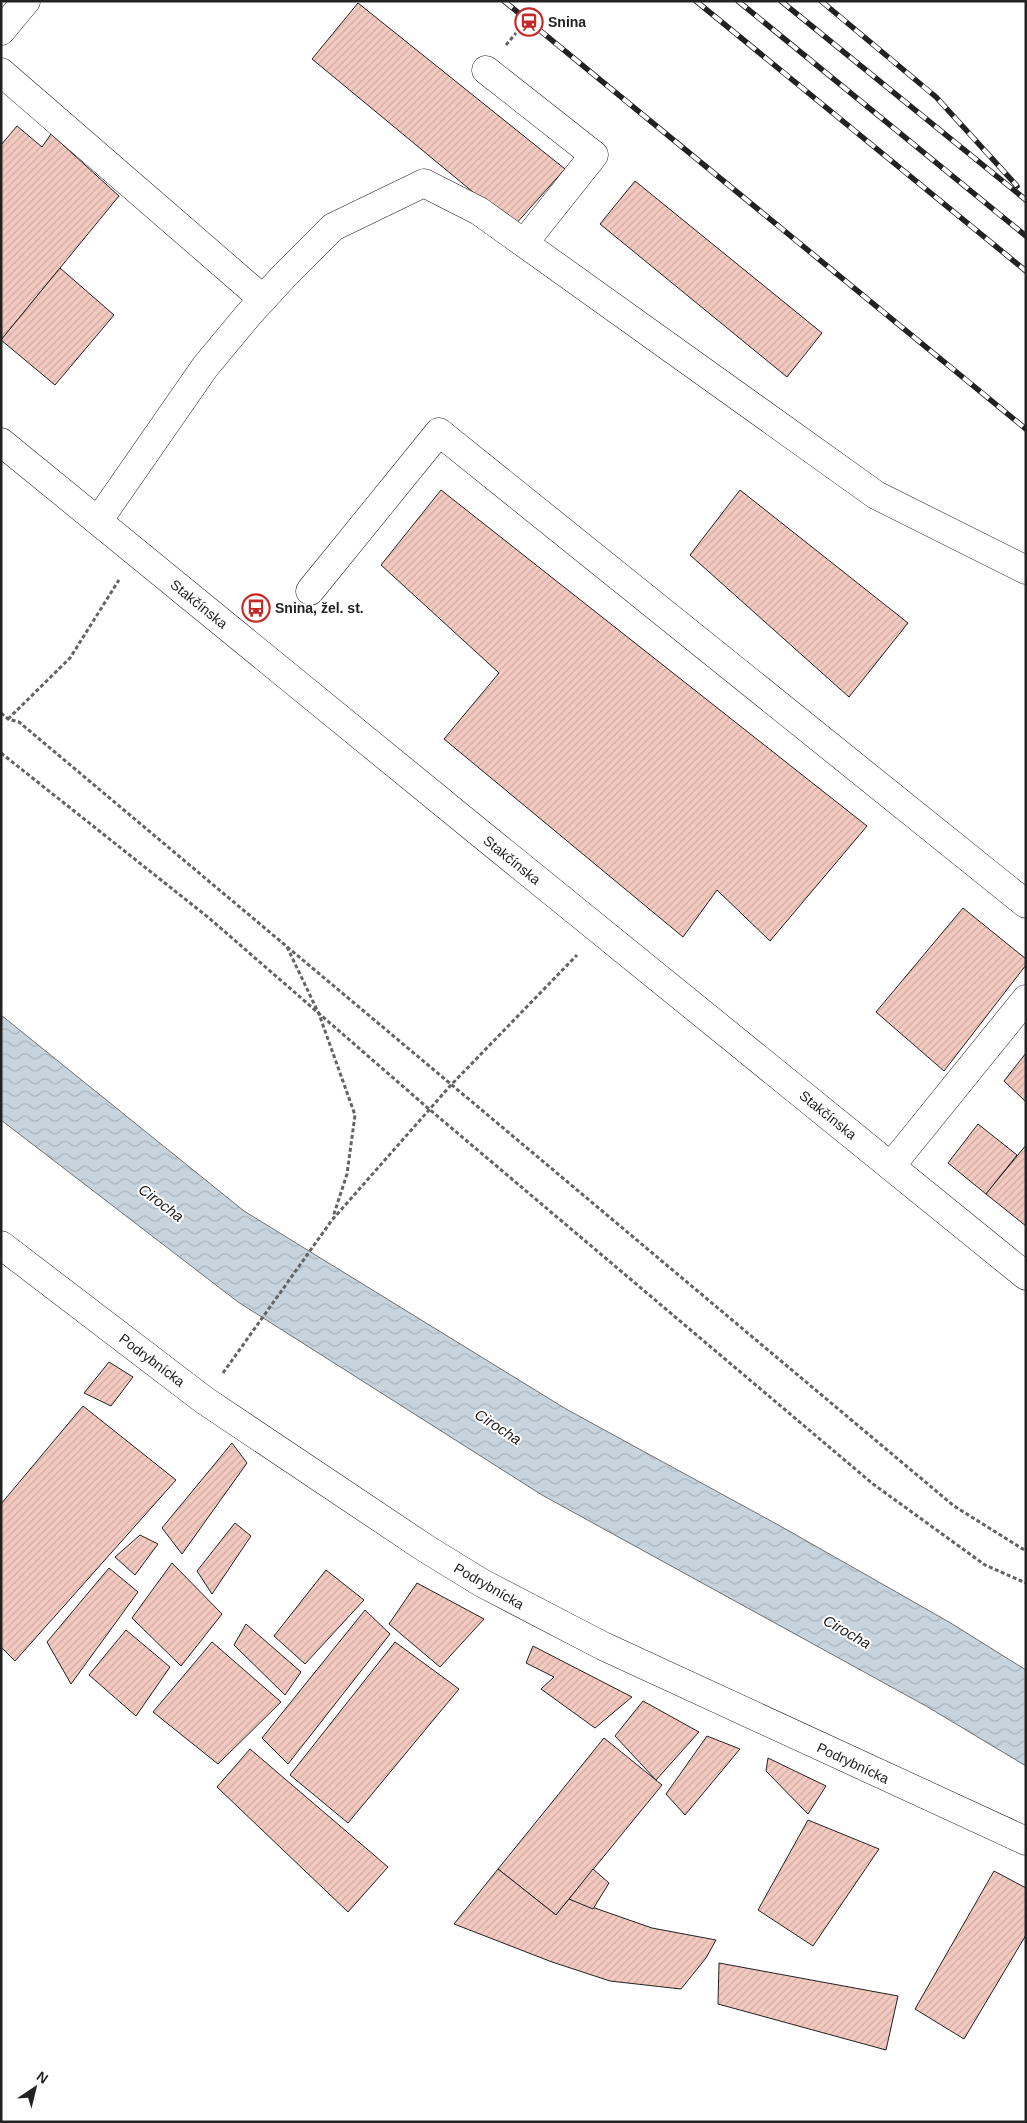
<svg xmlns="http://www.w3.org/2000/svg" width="1027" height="2123" viewBox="0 0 1027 2123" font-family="Arial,sans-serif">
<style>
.water{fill:url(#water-waves);stroke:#6f6f6f}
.building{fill:url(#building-hatch);stroke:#222}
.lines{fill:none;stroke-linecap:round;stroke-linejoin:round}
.minor-casing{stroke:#222;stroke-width:29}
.major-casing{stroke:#222;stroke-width:29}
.path{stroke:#646464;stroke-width:3;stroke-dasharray:4 2.5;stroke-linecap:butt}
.minor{stroke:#fff;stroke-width:28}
.major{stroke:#fff;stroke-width:28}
.rail-casing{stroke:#222;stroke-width:5.5}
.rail{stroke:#fff;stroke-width:4;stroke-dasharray:11;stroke-linecap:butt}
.labels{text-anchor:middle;stroke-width:4;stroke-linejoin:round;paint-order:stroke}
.poi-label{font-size:14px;font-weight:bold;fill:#222;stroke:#fff;text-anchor:start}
.street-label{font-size:14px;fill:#222;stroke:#fff}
.water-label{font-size:15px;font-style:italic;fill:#222;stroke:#fff}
</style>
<defs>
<pattern id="water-waves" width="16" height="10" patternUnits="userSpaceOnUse" patternTransform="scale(1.25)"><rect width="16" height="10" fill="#c7d3dd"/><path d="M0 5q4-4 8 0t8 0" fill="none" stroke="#abb5bd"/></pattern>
<pattern id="building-hatch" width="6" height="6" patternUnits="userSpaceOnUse" patternTransform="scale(1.25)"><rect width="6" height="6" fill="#f3c9c0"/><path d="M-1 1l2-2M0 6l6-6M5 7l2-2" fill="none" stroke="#d0aca5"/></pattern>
</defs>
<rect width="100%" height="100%" fill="#fff"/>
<polygon class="water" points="1,1015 244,1211 566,1409 782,1527 949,1622 1026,1670 1026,1766 926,1706 542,1495 238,1302 1,1120"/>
<g class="building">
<polygon points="358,3 565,169 514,226 312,59"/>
<polygon points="17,126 42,147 51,134 119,196 1,340 1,145"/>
<polygon points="635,181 822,333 787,377 600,224"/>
<polygon points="60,268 114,315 55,385 1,340"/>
<polygon points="441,490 867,826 770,941 717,890 683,937 444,739 499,673 381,565"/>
<polygon points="740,490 908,623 849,697 690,555"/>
<polygon points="963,908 1026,959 1026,965 944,1071 876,1012"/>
<polygon points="1026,1053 1026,1102 1004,1081"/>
<polygon points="978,1124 1017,1155 986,1194 948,1163"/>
<polygon points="1026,1145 1026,1226 986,1194"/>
<polygon points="109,1362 133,1377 111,1406 84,1393"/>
<polygon points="83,1406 176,1480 15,1661 1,1647 1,1504"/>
<polygon points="232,1443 247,1463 182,1554 162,1528"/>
<polygon points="235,1523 251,1536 212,1594 197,1571"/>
<polygon points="140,1535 158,1544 135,1575 115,1557"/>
<polygon points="172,1563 222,1614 181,1666 132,1618"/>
<polygon points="109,1568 138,1592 71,1684 47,1642"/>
<polygon points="326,1570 364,1600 305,1664 274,1636"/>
<polygon points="417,1583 484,1619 440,1667 389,1624"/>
<polygon points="365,1610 390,1634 288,1764 262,1738"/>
<polygon points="246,1624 301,1672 285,1695 234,1645"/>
<polygon points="126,1630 170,1667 136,1716 89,1675"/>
<polygon points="212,1642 281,1702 218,1764 153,1712"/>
<polygon points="395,1642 459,1689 348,1823 290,1775"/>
<polygon points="533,1646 632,1697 595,1728 541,1689 554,1677 526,1663"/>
<polygon points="643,1701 699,1732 656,1780 615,1736"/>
<polygon points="707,1736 740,1749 685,1815 666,1794"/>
<polygon points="604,1738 662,1785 556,1915 498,1869"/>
<polygon points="250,1749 388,1867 348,1912 217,1787"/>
<polygon points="768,1758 826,1786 808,1814 766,1771"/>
<polygon points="808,1820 879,1849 813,1946 758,1910"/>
<polygon points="498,1869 556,1915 569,1899 652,1928 716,1940 706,1958 681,1989 610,1981 552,1962 454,1924"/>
<polygon points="593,1869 609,1883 593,1909 569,1899"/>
<polygon points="994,1871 1026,1888 1026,1935 964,2039 915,2009"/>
<polygon points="719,1963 898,1996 886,2050 718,2004"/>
</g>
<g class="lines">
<g class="minor-casing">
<g id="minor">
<polyline points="1,31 26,1"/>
<polyline points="486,70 594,155 524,243"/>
<polyline points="1,72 263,299"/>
<polyline points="98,521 205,367 249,314 285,275 333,227 424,183 479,211 876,495 1026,570"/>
<polyline points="310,591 439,432 1026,904"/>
<polyline points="891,1166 1026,999"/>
<polyline points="1,1245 204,1400 425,1548 482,1583 603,1646 1026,1841"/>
</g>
</g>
<g class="major-casing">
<polyline id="major" points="1,442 481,834 1026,1276"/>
</g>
<g class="path">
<polyline points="506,45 516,33"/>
<polyline points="1,713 8,719 19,722 954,1506 1026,1551"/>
<polyline points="8,719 70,658 119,580"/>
<polyline points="1,753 209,918 429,1109 873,1484 985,1565 1026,1583"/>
<polyline points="287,947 319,1014 355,1115 347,1174 333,1217"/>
<polyline points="223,1373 332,1220 451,1085 577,955"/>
</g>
<use href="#minor" class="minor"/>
<use href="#major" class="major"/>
<g class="rail-casing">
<g id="rail">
<polyline points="504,1 1026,429"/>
<polyline points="696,1 1026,271"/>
<polyline points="738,1 1026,236"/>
<polyline points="781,1 1026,200"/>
<polyline points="821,1 936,97 1017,186"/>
</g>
</g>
<use href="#rail" class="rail"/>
</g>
<defs>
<g id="station-ring" transform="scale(1.4375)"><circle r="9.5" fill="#fff" stroke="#c62828" stroke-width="1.5"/><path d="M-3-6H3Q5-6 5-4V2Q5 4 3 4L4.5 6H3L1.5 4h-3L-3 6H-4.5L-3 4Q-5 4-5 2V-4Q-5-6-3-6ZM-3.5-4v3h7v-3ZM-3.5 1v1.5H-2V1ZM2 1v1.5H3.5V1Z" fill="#c62828"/></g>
<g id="bus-ring" transform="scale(1.4375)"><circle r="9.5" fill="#fff" stroke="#c62828" stroke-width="1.5"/><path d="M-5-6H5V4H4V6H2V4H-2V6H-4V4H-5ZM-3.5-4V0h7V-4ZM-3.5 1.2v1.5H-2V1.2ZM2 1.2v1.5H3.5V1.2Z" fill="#c62828"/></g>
</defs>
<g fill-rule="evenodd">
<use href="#station-ring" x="529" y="22"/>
<use href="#bus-ring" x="256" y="608"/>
</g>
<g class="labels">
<g class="poi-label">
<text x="548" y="27">Snina</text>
<text x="275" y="613">Snina, žel. st.</text>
</g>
<g class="street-label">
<text transform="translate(199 604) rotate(39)" y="5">Stakčínska</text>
<text transform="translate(512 860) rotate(39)" y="5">Stakčínska</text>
<text transform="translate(828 1115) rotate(39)" y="5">Stakčínska</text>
<text transform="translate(152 1360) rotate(37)" y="5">Podrybnícka</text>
<text transform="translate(489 1586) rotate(30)" y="5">Podrybnícka</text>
<text transform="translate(853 1763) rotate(25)" y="5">Podrybnícka</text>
</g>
<g class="water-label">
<text transform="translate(161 1203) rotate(37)" y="5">Cirocha</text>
<text transform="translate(498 1427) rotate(33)" y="5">Cirocha</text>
<text transform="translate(847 1632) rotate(30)" y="5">Cirocha</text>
</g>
</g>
<rect width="1027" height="2123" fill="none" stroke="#222222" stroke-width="5"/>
<g transform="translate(35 2088) rotate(35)" stroke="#ffffff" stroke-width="4" paint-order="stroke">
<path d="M0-4L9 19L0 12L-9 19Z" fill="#222222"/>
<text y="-8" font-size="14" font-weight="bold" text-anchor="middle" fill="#222222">N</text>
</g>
</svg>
